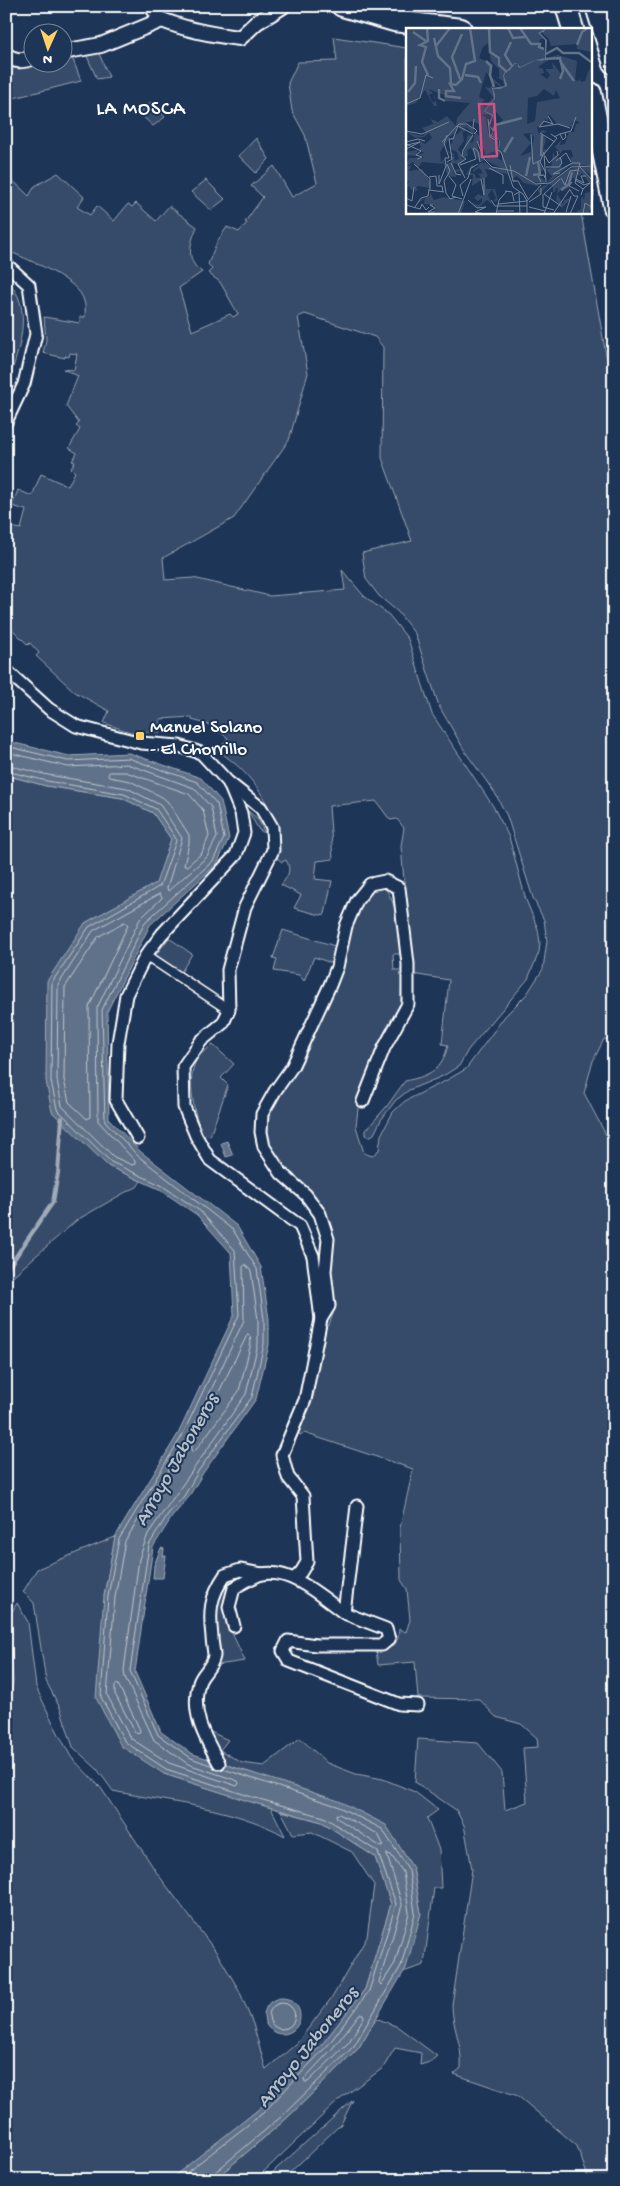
<svg xmlns="http://www.w3.org/2000/svg" width="620" height="2186" viewBox="0 0 620 2186" font-family="'Gochi Hand',sans-serif">
<style>
.green{fill:#364b69;stroke:#9aa5b4}
.water{fill:#617289;stroke:#a0aab8}
.lines{fill:none;stroke-linecap:round;stroke-linejoin:round}
.shore{stroke:#c0c7d0;stroke-width:1}
.stream{stroke:#a0aab8;stroke-width:4}
.pedestrian-casing{stroke:#fff;stroke-width:12}
.minor-casing{stroke:#fff;stroke-width:15}
.tertiary-casing{stroke:#fff;stroke-width:18}
.motorway-casing{stroke:#fff;stroke-width:24}
.pedestrian{stroke:#1d3557;stroke-width:9}
.minor{stroke:#1d3557;stroke-width:11}
.tertiary{stroke:#1d3557;stroke-width:14}
.motorway{stroke:#1d3557;stroke-width:20}
.poi-dot{fill:#ffd166;stroke:#1d3557;stroke-width:2}
.labels{text-anchor:middle;stroke-width:4;stroke-linejoin:round;paint-order:stroke}
.poi-label{font-size:19px;fill:#fff;stroke:#1d3557;text-anchor:start}
.neighbourhood-label{font-size:20px;letter-spacing:1px;fill:#fff;stroke:#1d3557}
.water-label{font-size:20px;font-style:italic;fill:#b8c0ca;stroke:#1d3557}
.inset-river{fill:none;stroke:#617289;stroke-width:2.5}
.inset-road{fill:none;stroke:#77869a;stroke-width:1}
.view{fill:#d15284;fill-opacity:0.15;stroke:#d15284;stroke-width:2.5}
.inset-edge{fill:none;stroke:#fff;stroke-width:2.5}
</style>
<rect width="100%" height="100%" fill="#1d3557"/>
<filter id="ink" filterUnits="userSpaceOnUse"><feTurbulence type="fractalNoise" baseFrequency=".02" numOctaves="2"/><feDisplacementMap in="SourceGraphic" scale="10" xChannelSelector="R" yChannelSelector="G"/><feConvolveMatrix kernelMatrix="1 2 1 2 8 2 1 2 1" color-interpolation-filters="sRGB"/></filter>
<g filter="url(#ink)">
<g class="green">
<path d="M334 37 407 48 408 212 581 213 606 355 614 376V1040L604 1039 593 1061 584 1093 606 1135 614 1140V2180H589L577 2146 518 2096 454 2074 461 2068C463 2046 452 2027 452 2005L472 1869 464 1825 456 1810 415 1782 418 1739 478 1743 502 1772 505 1810 527 1802 523 1748 538 1747 537 1738 521 1724 496 1717 479 1699 418 1698 415 1662 378 1665 376 1650 394 1646 398 1638 399 1629 406 1632 410 1620 407 1589 401 1580 400 1528 413 1469 304 1433 300 1435 298 1432 309 1410 314 1393 317 1360 324 1325H329L336 1305 329 1273 330 1230 265 1143V1123L272 1101 296 1068 347 928 366 894 375 888 384 887C399 907 399 930 401 954H393L394 970H402L401 1002 378 1044 359 1101 356 1126 364 1153 372 1156 379 1150 381 1135 393 1112 405 1101 447 1080 466 1069 505 1016 527 994 543 969 547 941 544 920 533 898 507 816 495 793 466 753 439 706 415 634 398 612 379 596 366 579 362 553 412 541 382 458 383 347 375 337 305 314 298 317 308 373 289 440 234 518 163 558 165 580 193 578 270 596 345 590 342 570 364 596 389 615 408 639 432 714 493 806 509 837 526 900 538 929 540 943 539 952 528 979 468 1050 459 1066 443 1076 409 1090 395 1101 381 1120 374 1134 369 1137 366 1135V1130L387 1106 405 1081C428 1076 442 1071 448 1045L442 1044 449 980 412 974 401 846 404 828 397 819 390 820 376 801 329 806 333 859 317 861 315 879 332 881 325 914 320 915 294 908 301 895 281 885C288 876 292 870 286 860L282 862 277 858C282 814 254 774 218 751L228 738 210 725 192 720V717L160 719 161 732H130L104 723 109 711 75 692 36 656 39 653 30 643 28 645 6 623V536L10 527 21 529 26 510 12 506 18 490 32 496 41 474 68 486 75 472 71 468 75 462 72 461 77 453 69 448 80 429 76 426 79 423 66 406 78 376 63 369 74 370 77 354 70 353 69 357 65 356V358L43 353 46 340 44 317 80 323V317H85C85 312 86 306 84 301 79 279 26 259 6 250V174L29 196 35 186 58 173 84 197 77 207 90 215 97 206 114 221 128 204 132 207 136 203 156 221 169 206 197 227C190 243 185 261 202 272L179 288 192 331 230 314 233 317 238 314 220 282 208 273 212 269 208 264 217 242 227 227 239 232 247 223 245 222 263 197 251 186 274 166 292 197 317 183 305 135 292 111 288 83 298 62 337 61Z"/>
<polygon points="98,51 109,77 97,79 86,54"/>
<path d="M72 57 81 81 6 100V63C22 71 44 63 62 62L63 58Z"/>
<polygon points="151,102 165,117 153,126 139,113"/>
<polygon points="256,138 269,159 256,173 239,156"/>
<polygon points="206,180 225,199 211,210 191,192"/>
<path d="M6 280C36 305 18 356 6 386Z"/>
<polygon points="6,775 46,786 122,798 153,813 171,839 157,883 85,923 108,1166 141,1181 137,1187 124,1193 77,1220 6,1282"/>
<polygon points="248,811 258,819 265,833 259,830"/>
<polygon points="283,930 335,946 334,964 314,957 304,981 299,975 274,971 277,959 273,958"/>
<polygon points="169,938 192,954 180,974 155,956"/>
<path d="M213 1045 234 1064 221 1078 228 1085 210 1136 202 1135C195 1117 186 1079 196 1061 199 1054 206 1050 213 1045Z"/>
<path d="M115 1537 104 1596 164 1774 271 1808 285 1836C234 1807 170 1803 113 1791L97 1769 73 1747 61 1710 46 1681 34 1603 23 1592 37 1569Z"/>
<polygon points="250,1574 242,1577 228,1624 245,1661 217,1665 214,1610 226,1579 236,1575"/>
<polygon points="17,1603 28,1622 36,1687 54,1725 71,1757 101,1788 157,1873 217,1953 239,1990 253,2024 266,2070 297,2043 333,1996 367,1937 374,1885 352,1852 312,1832 293,1834 281,1811 322,1822 375,1857 391,1904 365,1989 324,2042 259,2109 171,2180 6,2180 6,1710 13,1683 10,1615"/>
<polygon points="209,1731 228,1740 220,1750 242,1763 264,1766 300,1738 327,1763 356,1774 383,1779 415,1792 438,1810 427,1818 439,1850 441,1888 434,1888 424,1965 403,1972 421,1913 413,1868 251,1773 224,1764"/>
<polygon points="376,2018 398,2027 437,2056 430,2062 420,2065 421,2053 395,2048 383,2068 339,2100 255,2180 214,2180 285,2120 358,2049"/>
<polygon points="353,2100 341,2124 282,2180 267,2180 275,2170"/>
</g>
<g class="water">
<polygon points="6,741 69,756 129,753 201,778 221,801 229,838 217,864 150,925 107,1012 109,1119 141,1152 237,1226 261,1267 269,1319 269,1345 256,1399 203,1473 188,1498 172,1517 153,1547 135,1672 161,1732 193,1754 339,1801 386,1825 413,1868 421,1913 406,1968 358,2049 285,2120 214,2180 169,2180 259,2109 324,2042 365,1989 391,1904 375,1857 322,1822 251,1802 164,1774 121,1746 96,1698 104,1596 115,1537 178,1434 234,1315 231,1253 197,1215 159,1189 108,1166 52,1112 46,1081 47,981 85,923 156,883 171,839 153,813 122,798 46,786 6,775"/>
<polygon points="227,1141 233,1155 226,1157 221,1143"/>
<polygon points="161,1548 164,1549 163,1556 166,1556 163,1578 153,1578 154,1565"/>
<circle cx="282" cy="2016" r="18"/>
</g>
<g class="lines">
<g class="shore">
<polyline points="6,746 68,761 128,758 197,782 217,804 224,838 213,861 145,922 102,1010 105,1121 138,1156 233,1230 257,1269 264,1319 264,1344 252,1397 199,1470 184,1496 168,1514 149,1545 130,1671 158,1735 191,1758 213,1766"/>
<polyline points="6,752 68,767 127,764 194,788 211,807 217,837 207,857 168,891 167,888 182,838 160,805 127,788 48,775 6,765"/>
<polyline points="6,771 47,781 124,794 156,809 175,837 176,841 160,886 89,927 52,982 51,1081 57,1109 111,1162 161,1185 200,1211 235,1250 239,1315 182,1436 119,1539 108,1596 101,1697 125,1742 166,1769 252,1797 324,1817 378,1852 396,1904 369,1991 328,2045 263,2113 177,2180"/>
<polygon points="110,772 126,772 189,794 203,810 209,836 202,853 187,866 184,866 189,843 189,835 168,802 162,797 130,781 109,777 108,775"/>
<polygon points="160,894 162,898 140,919 97,1008 98,1121 135,1161 135,1164 132,1165 114,1157 62,1106 57,1080 58,985 93,931"/>
<polygon points="125,922 128,925 89,1007 90,1117 87,1119 69,1102 64,1080 65,987 98,937"/>
<polygon points="246,1265 251,1271 258,1320 258,1344 246,1394 148,1534 139,1559 124,1670 125,1677 154,1740 188,1764 238,1781 239,1784 237,1786 169,1763 130,1738 107,1695 115,1597 125,1541 188,1439 244,1320 243,1267"/>
<polygon points="248,1334 250,1336 251,1343 239,1391 195,1451 192,1452 191,1449"/>
<polygon points="118,1684 140,1730 139,1733 135,1732 115,1694 115,1686"/>
<polygon points="339,1814 378,1834 384,1846 381,1847 337,1818 336,1815"/>
<polygon points="387,1854 391,1855 403,1872 409,1913 395,1963 381,1985 379,1982 402,1905"/>
<circle cx="282" cy="2016" r="13"/>
<polygon points="360,2014 363,2014 364,2017 349,2042 308,2082 305,2082 304,2079 332,2049"/>
<polyline points="211,2180 213,2174 282,2116 354,2046 401,1966 415,1913 409,1870 382,1829 337,1806 223,1769"/>
</g>
<polyline class="stream" points="6,1271 53,1202 58,1173 62,1118"/>
<g class="pedestrian-casing">
<polyline id="pedestrian" points="146,955 229,1010"/>
</g>
<g class="minor-casing">
<g id="minor">
<polyline points="149,6 162,20"/>
<polyline points="6,264 29,285 36,334 24,384 6,422"/>
<polyline points="6,670 49,709 76,726 141,743 179,746 201,753 228,782 261,808 272,827 273,850 245,907 228,970 229,1010 223,1023 201,1041 183,1067 184,1107 196,1136 210,1160 300,1226 313,1256 321,1319 305,1400 282,1455 288,1477 303,1496 307,1562 301,1572 295,1578"/>
<polyline points="138,1138 116,1100 118,1043 126,995 146,955 162,934 236,855 244,833 241,813 229,784"/>
<polyline points="321,1319 329,1306 325,1271 328,1239 320,1214 306,1195 281,1173 264,1147 261,1132 262,1114 275,1091 292,1067 330,985 337,967 346,926 357,900 370,884 385,881 399,888 408,964 408,1004 384,1048 363,1101"/>
<polyline points="344,1613 386,1629 389,1639 382,1645 316,1645 288,1641 283,1651 289,1661 399,1704 418,1705"/>
<path d="M234 1626 229 1607 234 1588C243 1583 252 1577 262 1574 291 1568 322 1597 344 1613L357 1506"/>
<path d="M219 1763C205 1738 190 1713 199 1683 202 1673 212 1668 214 1656 214 1650 212 1643 212 1637 209 1611 210 1597 225 1575L240 1570 262 1574"/>
</g>
</g>
<g class="tertiary-casing">
<g id="tertiary">
<path d="M62 52 101 45 162 20C187 30 213 35 240 38L257 22 283 6"/>
<path d="M6 55C15 62 22 61 32 58"/>
</g>
</g>
<g class="motorway-casing">
<g id="motorway">
<polyline points="342,6 394,21 461,29"/>
<polyline points="566,6 573,29"/>
<polyline points="596,6 614,64"/>
<polyline points="591,93 614,207"/>
</g>
</g>
<use href="#pedestrian" class="pedestrian"/>
<use href="#minor" class="minor"/>
<use href="#tertiary" class="tertiary"/>
<use href="#motorway" class="motorway"/>
</g>
</g>
<rect class="poi-dot" x="135" y="731" width="10" height="10" rx="2.5"/>
<g class="labels">
<g class="poi-label">
<text x="150" y="732">Manuel Solano<tspan x="150" dy="22">- El Chorrillo</tspan></text>
</g>
<g class="neighbourhood-label">
<text x="141" y="114">LA MOSCA</text>
</g>
<g class="water-label">
<text transform="translate(175 1459) rotate(-60)" y="7">Arroyo Jaboneros</text>
<text transform="translate(306 2046) rotate(-51)" y="7">Arroyo Jaboneros</text>
</g>
</g>
<g transform="translate(406 28)">
<rect width="186" height="186" fill="#1d3557"/>
<path d="M0 0H135L137 3 133 6 138 11H134L133 19 139 21 140 30 152 27 171 33 169 52 173 53V50L175 54 179 53 182 44 184 41 186 137 163 138 146 152 143 154H141L146 149 140 141 145 140 147 124 149 129 154 125 149 119 155 112 154 117 159 116 163 104H168L170 96 174 95 169 92 165 96 168 98 160 99 151 96 143 86 142 93 139 91 137 96 131 99 133 106 136 102 141 103 136 106 140 111 136 126 138 121 142 122 133 133 137 142 131 146 140 154 135 156 130 155 135 154H128L108 143 135 159 146 154 163 141 186 138V150L185 147 178 142 186 154V182L182 186 170 184 175 181V170L177 169 178 173 179 165 184 164V156L176 145 173 148 171 145 170 151 173 152H169L167 149 163 160 156 162H164L163 163 162 162 156 163 155 162 151 166 157 176 158 172 165 170 156 180 150 172 152 161 150 160 149 164H147V158L143 156 133 166 132 162 136 159 118 155 111 148 106 151 111 153 107 155 102 139V147L100 140 101 146 79 141 82 148 66 158 67 147H60L66 136 69 140H65L64 145 69 146 70 150H75L72 145 76 146V143L73 140 67 144V142L72 138 73 140 72 137 76 134 79 137 78 133 86 140 97 141 79 132 74 134 65 120 61 122 62 128 54 130 59 131 54 137 47 135 48 147 49 142 55 141 53 139 58 143 56 147 54 143 50 144V149L42 148 38 136 44 135 46 131 43 129 48 128 38 121 48 126 49 133 53 131 51 124 43 120 47 113 44 109 34 124 35 134 39 130 38 136 16 134 12 140 7 134 1 138H5L3 143 16 141 24 154V160L12 158 10 160 12 161 9 164 8 159 6 163 3 158 0 160 3 153 0 154V137L3 130H18L15 127 11 128 0 127V124L12 122 10 127 18 125 12 121 15 119 12 111 19 116 26 110 23 105 18 109 10 110 0 104 17 108 20 104 16 100 27 96 25 91 32 94 41 88 50 98 51 90 64 75 39 73 38 67 22 61 27 65 23 67 27 75 30 73 27 66 29 69 31 78H28L19 62 10 75 0 78ZM82 15 85 33 93 41V50L87 47 97 53 98 59 92 60H96H88L89 55 94 58H96L85 49 87 36 73 30 77 19ZM144 31 153 32 157 43 155 46 146 34 147 41H139L144 47 141 51 134 46 138 45 137 41 132 39ZM80 44 88 54 84 60 79 59 87 69 79 79 74 76 79 72 73 69ZM138 61 148 68 150 62 154 70 131 74 129 93 121 96 122 70 131 68ZM90 84 97 92 86 100 89 104 86 108 94 113 90 120V113L82 105 80 89 76 87 85 86 86 91ZM66 93 73 96 76 103 73 108 64 98 56 96ZM51 98 58 104 60 101 54 98 61 100 69 107 67 114 64 115 68 108 62 107 56 127 52 121 58 113 56 102 46 110 42 109 48 106ZM125 105 128 109 125 124 114 128 125 115 117 106ZM73 112 80 127 88 123 92 128 96 123V133L89 128 78 131 73 123V129L71 113 74 119ZM157 122H165L167 129 164 130 166 135 155 140 156 131H162L151 130ZM140 0H186V33L185 24 171 21V16L145 18 142 10 136 5ZM78 151 80 161H89L92 172 87 174 90 170 86 161 82 167 86 176 81 172 72 180 66 175 73 177 76 174V170L72 173 68 170 72 166 77 168ZM24 164 28 172 37 169 59 173 55 186H29L28 177 18 176 19 170 10 177 14 172 24 168Z" fill="#364b69" fill-rule="evenodd"/>
<path d="M140 0 138 4 134 5 141 12 140 30 138 32 136 33 129 32 128 33 114 40 112 39V36H109L104 42 99 45 98 48 101 56V58L94 61H87L89 66V71L79 83 87 87 84 98 88 102 86 108 91 110 94 113 93 121V112L84 108 87 104 84 99 83 95 86 88 78 83 88 71 86 60 99 58 97 48 98 45 109 35 112 36 114 39 129 32 139 30V12L132 5Z" fill="#617289"/>
<path class="inset-river" d="M21 0 22 13 14 17 20 19 16 34 22 47M83 0 84 24 93 30V37L101 44M102 0 107 10 119 9M114 0 125 16H134L133 19 138 21M7 4 20 13M28 10 32 28 44 40 45 55M105 14 99 27 106 38M171 17 176 4 182 0M30 18 44 0M140 26 151 20 157 25H173L185 34M139 31 154 30 157 43 154 51M80 33 85 38 84 47 88 59M154 33 168 53M59 47 72 49 75 55M54 51 46 29 56 6M33 61V70L39 73M2 64 9 55 10 38M39 68 55 70M40 69V63H48L44 56 50 57 56 51 60 36 69 33 64 0M88 102 89 97 116 90M98 124 107 109M135 128 136 107M127 147 134 146 132 134M120 148 124 129M155 162 163 156 166 144M185 181 187 161"/>
<path class="inset-road" d="M14 70 20 47 27 50M0 76 14 70M142 88 147 96 138 93 133 99 152 96 164 100M68 91 67 99 71 103 68 106M82 91 84 109M53 96H61L68 101M52 98 67 106M0 103 16 106 43 94M134 105 149 114M125 106 127 136 135 132M154 106 165 103 170 89M84 109 91 113 90 121 95 124 107 159 117 166 121 173 92 176M148 109 154 106 157 112 160 109 159 105M71 113 78 131 86 139 108 143 130 156 144 155 165 139 187 138M0 114 12 111 19 113M36 114 53 96M0 116 15 123 10 127 16 129 11 131M68 120 72 123 74 134M0 121 14 114 1 117M138 124 134 134 140 145M139 128 143 135 152 127 151 123M150 133 160 125 165 134M41 134 46 131 43 111H47L52 98M45 135 50 146 55 147M8 136 24 151V161M41 136 44 143 38 153 40 165 44 171 50 169M54 137 70 131 67 120M104 137 107 153H112L122 171M140 139H153L156 135 154 129M174 139 187 153M83 140 97 147V156M154 145 147 146 166 135H174L169 155 177 161 175 167M33 147V156L40 138 39 130H43L38 115 41 107M43 148 50 157 46 168 56 171M23 149 30 148 31 158H36L37 164M59 150 52 136 60 131 56 128 57 122 67 107M62 150 65 140 72 136M155 150 159 157 164 143 172 142M75 151 78 167V150M170 151 178 155 175 148H180M169 152 178 157 184 155 177 161M135 154 132 148 138 147 139 150M140 154 138 126 151 110 145 106M166 154 163 158 173 163M23 162 38 164M99 163 106 164 108 173M137 166V179L148 182M138 166 154 151M138 166 155 178M108 167 113 164 114 186M57 168 54 157 62 150M0 170 6 173 8 159M62 172 71 180 80 179 69 184 79 186M85 172 89 178H121M123 174 135 166V160M0 177 14 181 16 176 20 182 23 179M27 177H24L29 180 22 184H29M9 179 15 170 22 168 23 161M123 179 139 183M91 183H108M160 184 165 168M52 186 65 151M90 186 93 172 101 163M121 186V173L135 157M138 186 146 164M147 186 164 161M164 186 172 168H168L164 162M177 186 179 175 187 180"/>
<path class="view" d="M73 76H88L91 128 76 129Z"/>
<rect width="186" height="186" class="inset-edge"/>
</g>
<rect width="620" height="2186" fill="none" stroke="#1d3557" stroke-width="25"/>
<rect x="12" y="12" width="595" height="2161" fill="none" stroke="#fff" stroke-width="2" filter="url(#ink)"/>
<g transform="translate(48 48) rotate(183)"><circle r="24" fill="#1d3557" stroke="#77869a"/>
<path d="M0-4L9 19L0 12L-9 19Z" fill="#ffd166"/>
<text y="-8" font-size="14" font-weight="bold" text-anchor="middle" fill="#ffffff">N</text>
</g>
</svg>
